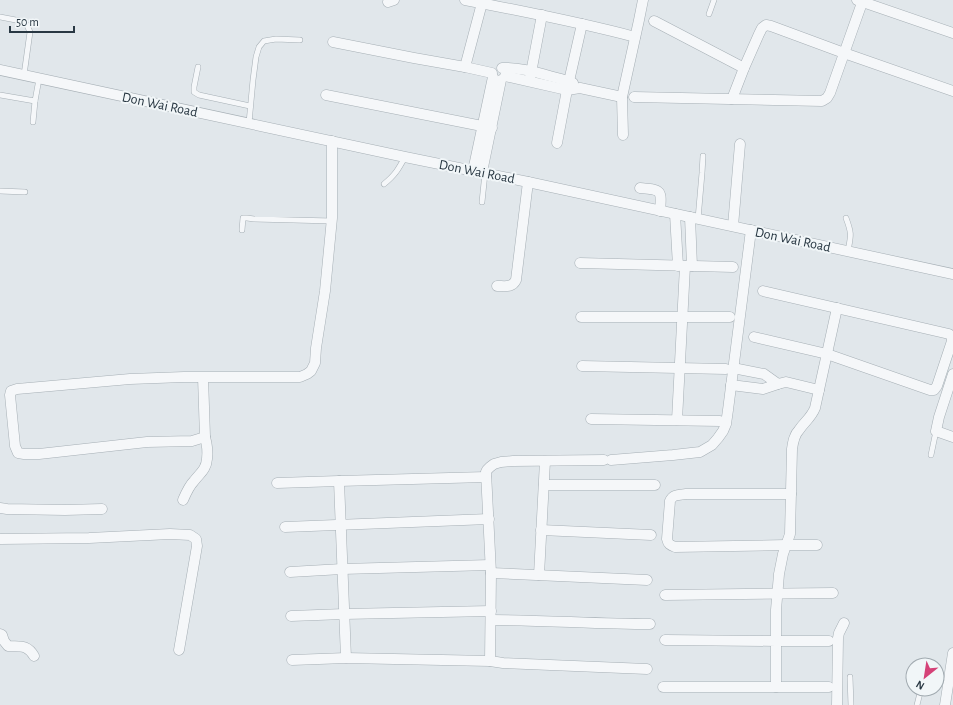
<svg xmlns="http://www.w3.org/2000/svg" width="953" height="705" viewBox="0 0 953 705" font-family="'Alegreya Sans',sans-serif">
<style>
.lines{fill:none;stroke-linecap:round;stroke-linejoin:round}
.service-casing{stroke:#a6afb5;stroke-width:6}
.minor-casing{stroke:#a6afb5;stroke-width:11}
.service{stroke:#f5f7f9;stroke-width:5}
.minor{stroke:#f5f7f9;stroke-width:10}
.labels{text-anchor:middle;stroke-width:4;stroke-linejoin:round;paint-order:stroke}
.street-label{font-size:14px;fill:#293843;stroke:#f1f6f8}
</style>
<rect width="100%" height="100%" fill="#e1e7eb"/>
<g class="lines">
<g class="service-casing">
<g id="service">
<polyline points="709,14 714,0"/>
<polyline points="0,17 21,21 27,25 30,32 24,75"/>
<polyline points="198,67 194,87 194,92 199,95 250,106"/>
<polyline points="0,95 35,101"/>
<polyline points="33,122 35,101 39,79"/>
<polyline points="249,123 253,80 256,57 259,47 264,41 276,39 300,40"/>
<path d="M384 184C395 175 398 170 405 157"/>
<polyline points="0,191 25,192"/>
<polyline points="482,202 485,173"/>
<path d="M846 218C852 234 851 235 848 251"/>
<polyline points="698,219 702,173 703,156"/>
<polyline points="242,230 243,218 247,218 254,219 332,221"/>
<polyline points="931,455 936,431"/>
<polyline points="850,677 851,705"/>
<polyline points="917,705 921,689"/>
</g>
</g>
<g class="minor-casing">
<g id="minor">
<path d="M465 0C522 11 579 22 635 37"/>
<polyline points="857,0 953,33"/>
<polyline points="388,2 394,0"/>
<polyline points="654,21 744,68"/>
<polyline points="333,42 414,58 465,67 492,73"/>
<polyline points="465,67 482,3"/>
<path d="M502 68C524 67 547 76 569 81L573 83"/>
<polyline points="0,70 405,157 528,182 953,274"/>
<polyline points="505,76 567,90 580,88 622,97"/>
<polyline points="530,78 542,15"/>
<polyline points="326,95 492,128"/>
<polyline points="634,97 822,101 827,98 830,93 863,0"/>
<polyline points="732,99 744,68 759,34 762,28 766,25 771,26 844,53 953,91"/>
<polyline points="623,135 622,97 639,20 643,0"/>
<polyline points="557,143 567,90 582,24"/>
<polyline points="473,171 493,77"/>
<polyline points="482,172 501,80"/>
<path d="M640 188C661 190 662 189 660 211"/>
<polyline points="675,214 678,266"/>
<polyline points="690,217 692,266"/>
<polyline points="733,226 740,144"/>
<polyline points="580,263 733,267"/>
<path d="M497 286C505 286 512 288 516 280L528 182"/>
<polyline points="581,317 730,317"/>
<polyline points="754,337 827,354 930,390 934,390 937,386 952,341 952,337 949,334 763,291"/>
<polyline points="582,366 726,369"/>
<polyline points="953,374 939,417 936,431 953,437"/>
<polyline points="203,377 205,437 192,441 147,442 39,454 24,454 18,453 15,446 10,395 11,391 17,389 130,379 184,377 300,377 307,374 311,371 315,363 316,348 325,291 332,218 332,141"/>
<polyline points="778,384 786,382 819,390"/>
<polyline points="731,385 763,389 778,384 764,374 733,368"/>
<polyline points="591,419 720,421"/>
<polyline points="677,420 685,266"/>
<polyline points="611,460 673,455 700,452 712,445 718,438 723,431 726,424 728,410 751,230"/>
<polyline points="339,481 486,477"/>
<polyline points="277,483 339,481 346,658"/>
<polyline points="544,485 655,485"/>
<path d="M791 494H686C679 495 673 494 670 501L667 539C668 544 670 545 675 547L786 545H817"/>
<path d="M183 500C186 493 189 486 194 481 200 473 206 470 207 459 208 451 207 444 205 437"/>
<polyline points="0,508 7,509 65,510 102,509"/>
<polyline points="285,527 489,519"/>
<polyline points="541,530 651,535"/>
<polyline points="0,539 89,538 170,534 190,535 196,539 197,546 179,650"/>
<polyline points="290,572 342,569 490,565"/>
<polyline points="491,573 647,580"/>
<polyline points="539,575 545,461"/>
<polyline points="665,595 833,593"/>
<polyline points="291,616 344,614 491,611"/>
<path d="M491 620C544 620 597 624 650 624"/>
<path d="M0 634 2 635 4 641 8 646C20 647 27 644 34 656"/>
<polyline points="665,640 776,641 776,687"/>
<path d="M829 641H776V610L779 574 783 554 790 534 792 449C793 442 794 435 799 430 805 421 811 418 815 408L837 308"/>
<polyline points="292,660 346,658 490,661 503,663 647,669"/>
<polyline points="490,661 491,573 486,472 487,470 490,467 494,464 501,462 513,461 604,460"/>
<polyline points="663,687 829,687"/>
<polyline points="837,705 838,638 839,633 844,623"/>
<polyline points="945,705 953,653"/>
</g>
</g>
<use href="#service" class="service"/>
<use href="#minor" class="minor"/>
</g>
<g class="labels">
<g class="street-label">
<text transform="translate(160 104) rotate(12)" y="5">Don Wai Road</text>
<text transform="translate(477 171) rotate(11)" y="5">Don Wai Road</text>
<text transform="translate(793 239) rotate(12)" y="5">Don Wai Road</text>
</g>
</g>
<g transform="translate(925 677) rotate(210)"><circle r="19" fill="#f1f6f8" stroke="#a1aab0"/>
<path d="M0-3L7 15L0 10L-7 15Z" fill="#d54278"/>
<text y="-6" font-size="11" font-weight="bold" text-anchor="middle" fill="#293843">N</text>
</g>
<path d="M10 26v6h64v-6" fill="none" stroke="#293843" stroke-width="2"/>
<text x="16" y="26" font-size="12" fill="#293843" stroke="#f1f6f8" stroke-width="3" paint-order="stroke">50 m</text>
</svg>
